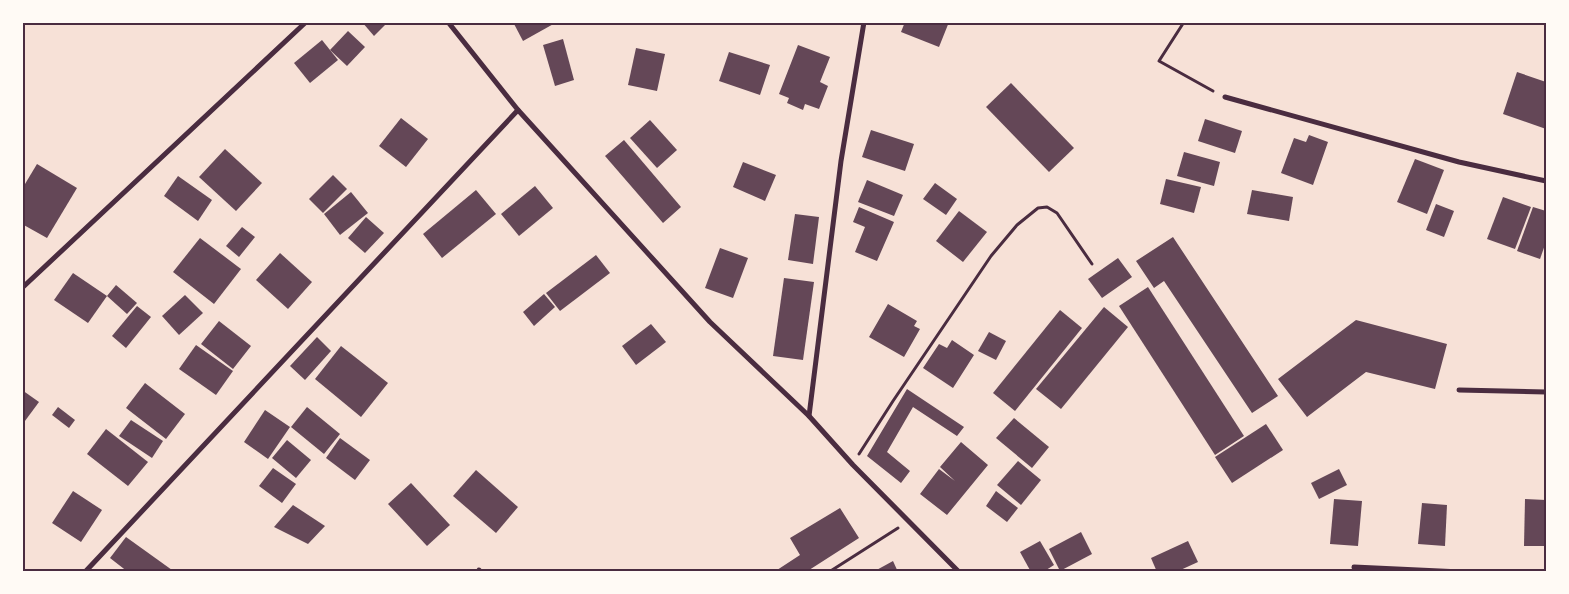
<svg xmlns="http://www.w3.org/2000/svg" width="1569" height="594" viewBox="0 0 1569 594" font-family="'Roboto Condensed',sans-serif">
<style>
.building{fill:#644757}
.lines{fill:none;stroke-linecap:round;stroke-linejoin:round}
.path{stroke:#4a2c40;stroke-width:3}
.minor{stroke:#4a2c40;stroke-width:5}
.neatline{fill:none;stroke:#4a2c40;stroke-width:2}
</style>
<rect width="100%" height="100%" fill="#f7e1d7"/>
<g class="building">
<polygon points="362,22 388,22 374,36"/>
<polygon points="513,22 557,22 523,41"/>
<polygon points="905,22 949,22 939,47 901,32"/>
<polygon points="348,31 365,47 347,66 330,50"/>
<polygon points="563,39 574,80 555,86 543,45"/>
<polygon points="322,40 338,60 310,83 294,63"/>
<polygon points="798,45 830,57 820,82 828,86 819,109 805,104 803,110 787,103 789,98 779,94"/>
<polygon points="636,48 665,54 657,91 628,85"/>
<polygon points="729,52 770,65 760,95 719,81"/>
<polygon points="1517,72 1546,82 1546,129 1503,114"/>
<polygon points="1011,83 1074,148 1049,172 986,107"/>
<polygon points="401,118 428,139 406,167 379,146"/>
<polygon points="1205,119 1242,131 1235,153 1198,141"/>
<polygon points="650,120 677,150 657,168 630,138"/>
<polygon points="871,130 914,144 905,171 862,157"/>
<polygon points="1309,135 1328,142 1313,185 1281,173 1294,138 1306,142"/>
<polygon points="624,140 681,207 663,223 605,156"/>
<polygon points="225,149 262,183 236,211 199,177"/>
<polygon points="1184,152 1220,162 1214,186 1177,176"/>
<polygon points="1415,159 1444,170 1427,214 1397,202"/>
<polygon points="743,162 776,175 765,201 733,187"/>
<polygon points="37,164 77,188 47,238 22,224 22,189"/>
<polygon points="333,175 347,189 323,213 309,199"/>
<polygon points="178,176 212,200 198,221 164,196"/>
<polygon points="1166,179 1201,187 1194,213 1160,204"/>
<polygon points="867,180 903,195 894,216 858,202"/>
<polygon points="935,183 957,199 946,215 923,199"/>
<polygon points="535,186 553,208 519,236 501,214"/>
<polygon points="476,190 496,214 442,258 423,234"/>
<polygon points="1252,190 1293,197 1289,221 1247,214"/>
<polygon points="351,192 368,213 340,235 324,214"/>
<polygon points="1503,197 1531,207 1515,249 1487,239"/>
<polygon points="1436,204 1454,211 1444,237 1426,230"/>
<polygon points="859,207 894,222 877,261 855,252 865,227 853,222"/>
<polygon points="1533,207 1546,211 1546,242 1540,259 1517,251"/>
<polygon points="959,211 987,232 963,262 936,241"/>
<polygon points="795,214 819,217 813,264 788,260"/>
<polygon points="366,217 384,233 365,253 348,238"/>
<polygon points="242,227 255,237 239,257 226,246"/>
<polygon points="1173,237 1278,396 1252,413 1164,281 1154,288 1136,261"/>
<polygon points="200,238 241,269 214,304 173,272"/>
<polygon points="720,248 748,258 733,298 705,288"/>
<polygon points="280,253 312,282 288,309 256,280"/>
<polygon points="596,255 610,273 560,311 546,293"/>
<polygon points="1118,258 1132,277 1102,298 1088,279"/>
<polygon points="73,273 107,296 88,323 54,300"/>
<polygon points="784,278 814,282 803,360 773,356"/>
<polygon points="116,285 137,303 127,314 107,296"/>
<polygon points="1148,287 1244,436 1215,455 1119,306"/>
<polygon points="544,294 555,307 534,326 523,312"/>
<polygon points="185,295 203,313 179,335 162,316"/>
<polygon points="888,304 917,321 914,326 920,329 904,357 869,337"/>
<polygon points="137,306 151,317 126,348 112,336"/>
<polygon points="1104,307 1128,327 1061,409 1036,389"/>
<polygon points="1060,310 1082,328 1015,411 993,393"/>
<polygon points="1356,320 1447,344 1435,389 1366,372 1307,417 1278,379"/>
<polygon points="219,321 251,346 233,369 201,344"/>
<polygon points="651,324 666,342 636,365 622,346"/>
<polygon points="989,332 1006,341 996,360 978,351"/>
<polygon points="317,337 331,351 305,380 290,366"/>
<polygon points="952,340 974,355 953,388 923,368 939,344 947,348"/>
<polygon points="196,345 233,371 216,395 179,369"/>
<polygon points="341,346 388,383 361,417 315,379"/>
<polygon points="145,383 185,414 166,439 126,408"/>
<polygon points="907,389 964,427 957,436 913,407 887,452 910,471 901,483 867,456"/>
<polygon points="22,390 39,402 22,425"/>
<polygon points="58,407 75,420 69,428 52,415"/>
<polygon points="307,407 340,434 324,454 291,427"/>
<polygon points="265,410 290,427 268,459 244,442"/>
<polygon points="1014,418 1049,447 1032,468 996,438"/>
<polygon points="131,420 163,441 152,458 119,436"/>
<polygon points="1266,424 1283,450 1232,483 1215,457"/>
<polygon points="106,429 148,462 128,486 87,454"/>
<polygon points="340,438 370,460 355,480 326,458"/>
<polygon points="287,440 311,460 296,478 272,458"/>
<polygon points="961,442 988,465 947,515 920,494 939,469 955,481 940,467"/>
<polygon points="1018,461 1041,480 1021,505 997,485"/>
<polygon points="273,468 296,484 282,503 259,486"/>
<polygon points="1339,469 1347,485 1319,499 1311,483"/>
<polygon points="476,470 518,507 496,533 453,496"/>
<polygon points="411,483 450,525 427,546 388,504"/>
<polygon points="73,491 102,510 81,542 52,523"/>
<polygon points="996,491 1018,508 1007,522 986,506"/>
<polygon points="1334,499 1362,501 1358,546 1330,544"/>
<polygon points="1525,499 1546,500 1546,546 1524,546"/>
<polygon points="1422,503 1447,505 1445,546 1418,544"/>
<polygon points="293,505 325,526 308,544 274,527"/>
<polygon points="840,508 859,538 806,572 774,572 800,555 790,538"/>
<polygon points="1081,532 1092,554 1060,571 1049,549"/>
<polygon points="126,537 172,570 171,572 128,572 110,558"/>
<polygon points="1040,541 1054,565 1043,572 1031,572 1020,552"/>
<polygon points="1188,541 1198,562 1176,572 1157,572 1151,558"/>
<polygon points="893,561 898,572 873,572"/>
</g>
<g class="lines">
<g class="path">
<polyline points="1184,22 1159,61 1213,91"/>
<polyline points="859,454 893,401 991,256 1017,225 1038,208 1047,207 1057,213 1092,264"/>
<polyline points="829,572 898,528"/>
</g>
<g class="minor">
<polyline points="448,22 518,110 710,322 809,416 853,465 959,572"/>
<polyline points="1225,97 1459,162 1546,181"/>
<polyline points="22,288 306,22"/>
<polyline points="1459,390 1546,392"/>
<polyline points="809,416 841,161 864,22"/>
<polyline points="1354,567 1461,572"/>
<polyline points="85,572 518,110"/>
<polyline points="478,572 479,570"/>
</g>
</g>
<rect width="1569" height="594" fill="none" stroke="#fffaf5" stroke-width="48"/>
<rect x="24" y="24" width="1521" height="546" class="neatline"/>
</svg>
